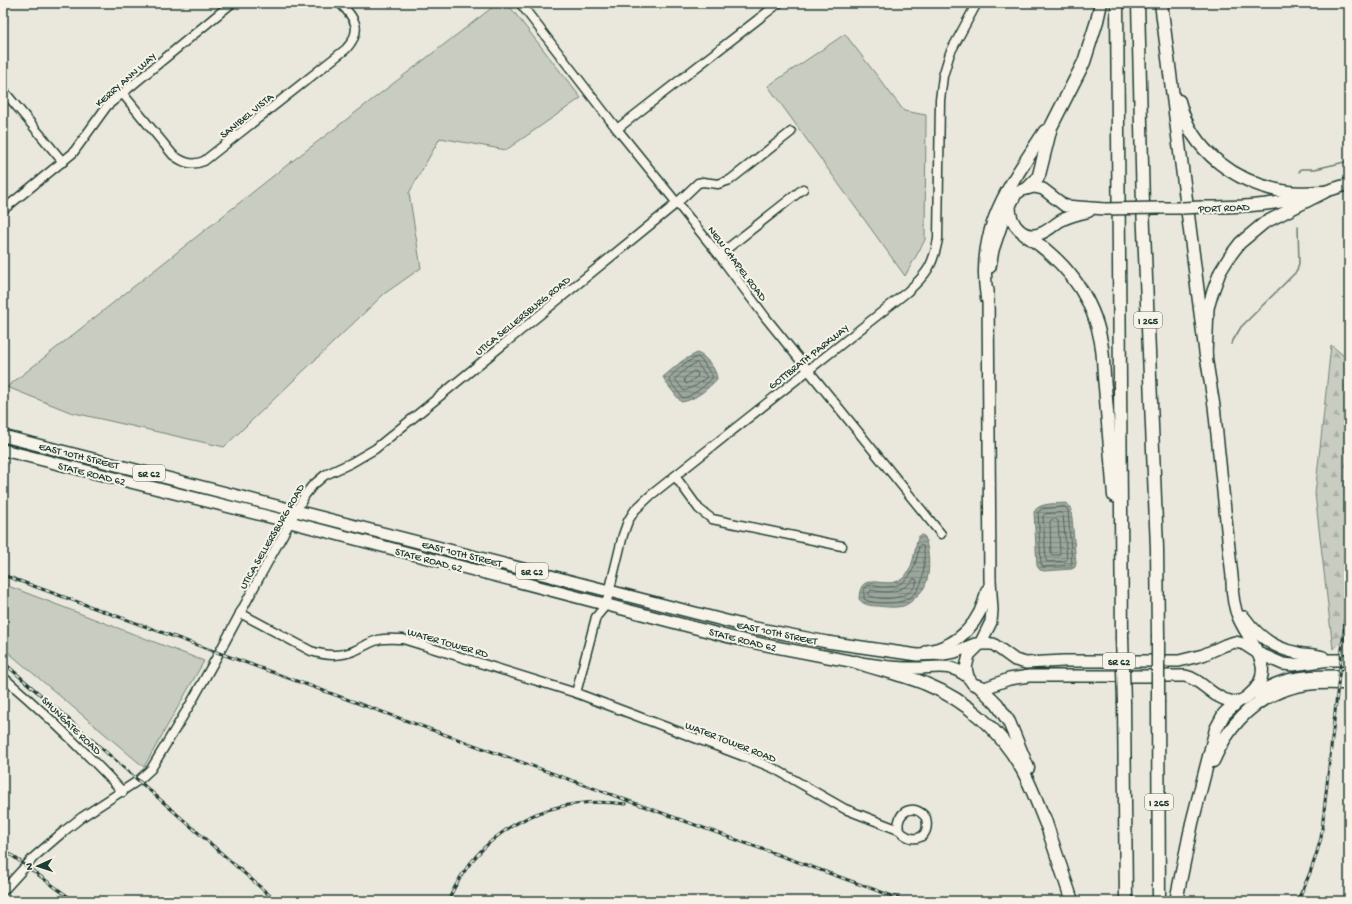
<svg xmlns="http://www.w3.org/2000/svg" width="1352" height="904" viewBox="0 0 1352 904" font-family="'Gochi Hand',sans-serif">
<style>
.grass{fill:#c8ccc1;stroke:#74847a}
.forest{fill:url(#forest-firs);stroke:#74847a}
.water{fill:url(#water-rules);stroke:#6a7c72}
.lines{fill:none;stroke-linecap:round;stroke-linejoin:round}
.shore{stroke:#51675e;stroke-width:1}
.stream{stroke:#6a7c72;stroke-width:1.5}
.minor-casing{stroke:#1f3d34;stroke-width:11}
.major-casing{stroke:#1f3d34;stroke-width:14}
.highway-casing{stroke:#1f3d34;stroke-width:15}
.minor{stroke:#f7f3e8;stroke-width:8}
.major{stroke:#f7f3e8;stroke-width:11}
.highway{stroke:#f7f3e8;stroke-width:12}
.rail-casing{stroke:#1f3d34;stroke-width:3}
.rail{stroke:#f7f3e8;stroke-width:1.5;stroke-dasharray:4.5;stroke-linecap:butt}
.major-bridge-casing{stroke:#1f3d34;stroke-width:14;stroke-linecap:butt}
.highway-bridge-casing{stroke:#1f3d34;stroke-width:15;stroke-linecap:butt}
.major-bridge{stroke:#f7f3e8;stroke-width:11}
.highway-bridge{stroke:#f7f3e8;stroke-width:12}
.labels{text-anchor:middle;stroke-width:4;stroke-linejoin:round;paint-order:stroke}
.shield{fill:#f7f3e8;stroke:#60746a;stroke-width:1}
.shield-label{font-size:10px;font-weight:bold;fill:#1f3d34}
.street-label{font-size:11px;fill:#1f3d34;stroke:#f7f3e8}
</style>
<defs>
<pattern id="forest-firs" width="22" height="20" patternUnits="userSpaceOnUse"><rect width="22" height="20" fill="#c8ccc1"/><path d="M5 1l3.5 6h-7zM16 11l3.5 6h-7z" fill="#abb0a6"/></pattern>
<pattern id="water-rules" width="6" height="5" patternUnits="userSpaceOnUse"><rect width="6" height="5" fill="#9ca69c"/><path d="M0 2.5h6" fill="none" stroke="#7f8880"/></pattern>
</defs>
<rect width="100%" height="100%" fill="#eae8dd"/>
<filter id="ink" filterUnits="userSpaceOnUse"><feTurbulence type="fractalNoise" baseFrequency=".025" numOctaves="2"/><feDisplacementMap in="SourceGraphic" scale="8" xChannelSelector="R" yChannelSelector="G"/><feConvolveMatrix kernelMatrix="1 2 1 2 8 2 1 2 1" color-interpolation-filters="sRGB"/></filter>
<g filter="url(#ink)">
<g class="grass">
<polygon points="498,3 507,3 581,98 506,150 440,138 409,193 421,268 384,294 224,447 70,412 7,387 282,169"/>
<polygon points="845,34 904,111 926,115 925,240 905,276 768,86"/>
<polygon points="3,584 204,661 144,767 3,648"/>
</g>
<polygon class="forest" points="1331,345 1349,360 1349,636 1333,649 1315,494"/>
<g class="water">
<path d="M697 353C706 356 717 370 717 379 709 388 694 401 681 402L667 384 663 377 682 361Z"/>
<path d="M1067 503 1071 507 1076 563 1075 567 1072 569 1044 571 1040 570 1037 566 1034 512C1039 502 1057 504 1067 503Z"/>
<path d="M922 535 925 537C929 552 931 571 925 586 923 590 919 594 915 598 912 601 907 605 903 606 895 608 886 607 878 606 871 606 863 605 859 599 860 568 884 591 902 579 914 570 914 550 918 538L919 536Z"/>
</g>
<g class="lines">
<g class="shore">
<path d="M698 357 703 362 713 377C708 384 691 397 683 398L670 382 669 378 684 364Z"/>
<polygon points="697,363 707,377 697,385 684,391 675,379 687,368"/>
<polygon points="694,371 697,372 698,376 687,384 685,383 684,379"/>
<polygon points="1065,507 1068,510 1072,564 1070,565 1043,567 1041,564 1038,512 1042,509"/>
<polygon points="1061,513 1063,515 1067,559 1065,561 1047,562 1046,560 1043,516 1045,514"/>
<polygon points="1056,519 1058,521 1060,553 1059,555 1053,555 1051,554 1050,522 1051,520"/>
<path d="M921 545 923 546C925 552 924 558 924 565 923 589 914 603 888 603 880 603 870 603 864 599V590L868 585C875 585 881 588 887 587 911 586 916 566 919 546Z"/>
<path d="M914 579 917 580C915 599 882 602 868 595L871 590C887 594 903 592 914 579Z"/>
</g>
<g class="stream">
<polyline points="1299,172 1301,169 1315,169 1349,161"/>
<polyline points="1231,344 1241,327 1297,271 1299,263 1298,226"/>
</g>
<g class="minor-casing">
<g id="minor">
<polyline points="520,3 617,129 719,255 766,318 941,534"/>
<polyline points="3,90 63,162"/>
<path d="M123 94 173 155C184 163 192 166 204 161L346 49C363 30 356 19 340 3"/>
<polyline points="617,129 779,3"/>
<polyline points="3,210 73,153 107,106 232,3"/>
<polyline points="719,255 803,189"/>
<polyline points="675,476 699,509 712,519 842,546"/>
<path d="M240 613 311 651C326 656 341 657 356 650 363 647 370 642 378 640 386 638 395 639 403 639L576 693 756 761 775 769 845 809 899 830C912 845 931 839 926 818 915 802 895 811 899 830"/>
<path d="M3 677C45 713 85 751 123 792"/>
<path d="M576 693 596 617 606 605 623 535 628 521 635 510 651 495 907 292C927 274 933 266 938 239L940 100 943 76 950 53 977 3"/>
<polyline points="3,891 34,857 63,832 82,817 139,780 151,769 191,703 219,653 259,578 305,495 312,486 325,475 351,463 375,449 677,203 698,183 703,182 718,184 730,180 791,132"/>
</g>
</g>
<g class="major-casing">
<g id="major">
<polyline points="1317,194 1349,184"/>
<path d="M1010 207C1010 224 1023 241 1042 233 1049 230 1054 225 1060 221 1069 216 1080 214 1089 211"/>
<path d="M1202 207C1235 207 1268 206 1300 198"/>
<polyline points="1161,208 1182,208"/>
<polyline points="990,267 993,250 1004,217 1016,194 1022,190 1034,187 1043,189 1065,206 1105,209"/>
<path d="M988 290 990 580 992 610 991 622 980 644 969 655 966 668 968 677 973 684 985 688 1009 679 1029 676H1185C1202 679 1212 698 1230 701 1237 703 1244 700 1249 695 1279 670 1251 645 1239 619 1233 606 1232 594 1232 580"/>
<polyline points="3,436 750,627 827,642 917,655 943,654 955,652 975,644 993,644 1015,660 1026,663 1064,661 1179,661 1203,655 1225,645 1235,642 1244,644 1258,653 1283,664 1293,665 1330,660 1349,660"/>
<path d="M3 450 290 522 707 631C745 642 784 649 823 656 852 661 881 668 910 668 934 669 948 661 968 677"/>
<polyline points="1233,586 1214,406 1206,356 1208,308 1213,291 1220,272 1230,256 1240,243 1264,223 1323,193"/>
<path d="M1244 617C1258 637 1275 649 1298 653 1307 655 1315 654 1323 657"/>
<path d="M927 651C960 646 981 621 987 590"/>
<path d="M1252 693C1264 691 1273 684 1284 681 1305 675 1327 676 1349 676"/>
</g>
</g>
<g class="highway-casing">
<g id="highway">
<polyline points="1117,3 1122,637"/>
<polyline points="1138,3 1143,205 1157,548 1158,636"/>
<polyline points="1161,3 1206,356"/>
<path d="M1179 101C1191 152 1238 184 1287 192 1299 194 1312 192 1324 192"/>
<polyline points="1028,188 1037,179 1039,175 1051,127 1084,62 1097,21 1101,3"/>
<path d="M1024 234C1063 259 1093 295 1101 342 1104 357 1103 372 1105 387 1108 423 1111 460 1114 496"/>
<path d="M987 298C976 228 1009 187 1045 131"/>
<path d="M856 662C879 670 904 675 926 684 968 701 1002 732 1023 771 1032 788 1039 807 1046 824"/>
<polyline points="980,687 997,704 1009,722 1028,768"/>
<polyline points="1124,703 1126,901"/>
<polyline points="1158,703 1159,901"/>
<path d="M1213 761C1231 720 1261 691 1306 684 1320 682 1335 683 1349 683"/>
<polyline points="1044,817 1072,901"/>
<polyline points="1176,901 1192,823 1216,729 1224,714 1237,702"/>
</g>
</g>
<use href="#minor" class="minor"/>
<use href="#major" class="major"/>
<use href="#highway" class="highway"/>
<g class="rail-casing">
<g id="rail">
<polyline points="3,575 906,901"/>
<polyline points="3,662 276,901"/>
<polyline points="3,849 74,901"/>
<path d="M448 901C480 828 549 794 626 804"/>
<path d="M1297 901C1308 881 1315 861 1321 838L1349 586"/>
</g>
</g>
<use href="#rail" class="rail"/>
<g class="major-bridge-casing">
<g id="major-bridge">
<polyline points="1182,208 1202,207"/>
<polyline points="1105,209 1161,208"/>
</g>
</g>
<g class="highway-bridge-casing">
<g id="highway-bridge">
<polyline points="1158,636 1158,703"/>
<polyline points="1122,637 1124,703"/>
</g>
</g>
<use href="#major-bridge" class="major-bridge"/>
<use href="#highway-bridge" class="highway-bridge"/>
</g>
</g>
<g class="labels">
<g class="shield">
<rect x="1134" y="312" width="28" height="16" rx="3"/>
<rect x="133" y="465" width="32" height="16" rx="3"/>
<rect x="516" y="563" width="32" height="16" rx="3"/>
<rect x="1103" y="653" width="32" height="16" rx="3"/>
<rect x="1145" y="794" width="28" height="16" rx="3"/>
</g>
<g class="shield-label">
<text x="1148" y="324">I 265</text>
<text x="149" y="477">SR 62</text>
<text x="532" y="575">SR 62</text>
<text x="1119" y="665">SR 62</text>
<text x="1159" y="806">I 265</text>
</g>
<g class="street-label">
<text transform="translate(125 79) rotate(-41)" y="4">KERRY ANN WAY</text>
<text transform="translate(246 115) rotate(-39)" y="4">SANIBEL VISTA</text>
<text transform="translate(1224 207) rotate(-2)" y="4">PORT ROAD</text>
<text transform="translate(738 263) rotate(53)" y="4">NEW CHAPEL ROAD</text>
<text transform="translate(522 315) rotate(-39)" y="4">UTICA SELLERSBURG ROAD</text>
<text transform="translate(808 356) rotate(-38)" y="4">GOTTBRATH PARKWAY</text>
<text transform="translate(79 455) rotate(14)" y="4">EAST 10TH STREET</text>
<text transform="translate(92 473) rotate(14)" y="4">STATE ROAD 62</text>
<text transform="translate(271 536) rotate(-60)" y="4">UTICA SELLERSBURG ROAD</text>
<text transform="translate(462 553) rotate(14)" y="4">EAST 10TH STREET</text>
<text transform="translate(429 559) rotate(15)" y="4">STATE ROAD 62</text>
<text transform="translate(777 632) rotate(12)" y="4">EAST 10TH STREET</text>
<text transform="translate(743 639) rotate(14)" y="4">STATE ROAD 62</text>
<text transform="translate(448 642) rotate(16)" y="4">WATER TOWER RD</text>
<text transform="translate(72 725) rotate(44)" y="4">SHUNGATE ROAD</text>
<text transform="translate(731 741) rotate(21)" y="4">WATER TOWER ROAD</text>
</g>
</g>
<rect width="1352" height="904" fill="none" stroke="#f7f3e8" stroke-width="16"/>
<rect x="8" y="8" width="1336" height="888" fill="none" stroke="#1f3d34" stroke-width="1.5" filter="url(#ink)"/>
<g transform="translate(38 866) rotate(267)" stroke="#f7f3e8" stroke-width="3" paint-order="stroke">
<path d="M0-3L7 15L0 10L-7 15Z" fill="#1f3d34"/>
<text y="-6" font-size="11" font-weight="bold" text-anchor="middle" fill="#1f3d34">N</text>
</g>
</svg>
